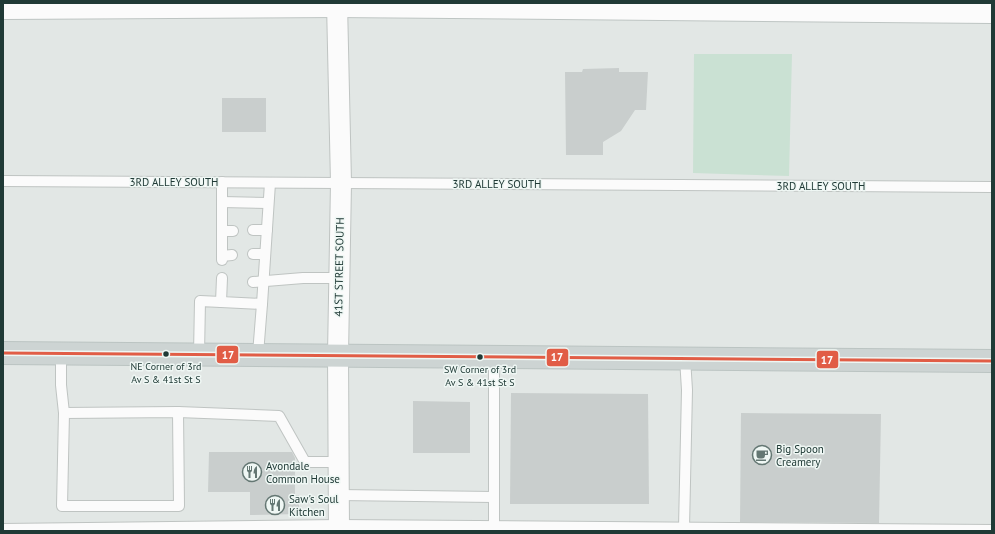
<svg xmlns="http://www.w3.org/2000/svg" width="995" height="534" viewBox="0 0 995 534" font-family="'PT Sans',sans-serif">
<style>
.green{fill:#cae1d3}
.building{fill:#c9cecd}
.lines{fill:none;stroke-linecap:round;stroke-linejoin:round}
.lane-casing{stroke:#bfc4c2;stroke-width:12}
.street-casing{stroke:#bfc4c2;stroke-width:22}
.secondary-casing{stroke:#bec5c3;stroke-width:24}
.primary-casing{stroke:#bbc4c2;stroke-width:24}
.lane{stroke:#fbfbfb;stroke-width:10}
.street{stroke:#fbfbfb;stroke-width:20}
.secondary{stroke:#fbfbfb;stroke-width:22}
.primary{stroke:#cdd4d3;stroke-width:22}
.bus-1-casing{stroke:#eff7f4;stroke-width:6}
.bus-1{stroke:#e15d46;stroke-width:3}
.bus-dot{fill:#203a36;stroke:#eff7f4;stroke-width:1.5}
.labels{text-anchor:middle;stroke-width:3;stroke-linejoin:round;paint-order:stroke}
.bus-label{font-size:10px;fill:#203a36;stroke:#eff7f4}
.street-label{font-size:11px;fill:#203a36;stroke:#eff7f4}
.poi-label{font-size:11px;fill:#203a36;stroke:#eff7f4;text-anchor:start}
.line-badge{stroke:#eff7f4;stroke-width:1.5}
.badge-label{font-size:11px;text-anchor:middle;font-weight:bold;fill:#fff}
</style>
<rect width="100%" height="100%" fill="#e2e7e5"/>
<polygon class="green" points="694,54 792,54 789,176 693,173"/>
<g class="building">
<polygon points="619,68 619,72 648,72 646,110 635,110 621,131 603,142 603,155 566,155 565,72 582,72 583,69"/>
<rect x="222" y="98" width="44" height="34"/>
<polygon points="511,393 648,394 649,504 510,504"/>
<polygon points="413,401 470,402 470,453 413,453"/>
<polygon points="741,413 881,414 879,523 740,522"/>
<polygon points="209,452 292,452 295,458 295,495 299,495 299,514 250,515 250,492 208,492"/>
</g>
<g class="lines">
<g class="lane-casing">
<g id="lane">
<polyline points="3,181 992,187"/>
<polyline points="222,182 222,260"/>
<polyline points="222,202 268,203"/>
<polyline points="253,230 267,230"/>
<polyline points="222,231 233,231"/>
<polyline points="253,254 265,254"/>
<polyline points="222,256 232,255"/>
<polyline points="222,278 221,302 262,304 270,183"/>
<polyline points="253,282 303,278 339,278"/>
<polyline points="61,353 61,385 64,413 62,506 179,506 178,412 64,413"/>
<polyline points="199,354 200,301 221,302"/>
<polyline points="258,354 262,304"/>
<polyline points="178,412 279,416 305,462 339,462"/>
<polyline points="339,495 493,497"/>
<polyline points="684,528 687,390 685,358"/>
<polyline points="3,529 339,525 992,530"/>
<polyline points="494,531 494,356"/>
</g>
</g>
<g class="street-casing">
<polyline id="street" points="337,3 341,183 338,355 339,531"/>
</g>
<g class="secondary-casing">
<polyline id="secondary" points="3,8 337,6 992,12"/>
</g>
<g class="primary-casing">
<polyline id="primary" points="3,353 992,361"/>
</g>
<use href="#lane" class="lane"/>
<use href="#street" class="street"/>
<use href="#secondary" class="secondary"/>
<use href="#primary" class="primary"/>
<g class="bus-1-casing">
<polyline id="bus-1" points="3,353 992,361"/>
</g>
<use href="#bus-1" class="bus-1"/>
</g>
<defs>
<g id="cafe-ring" transform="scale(1)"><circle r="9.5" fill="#eff7f4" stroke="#647773" stroke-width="1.5"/><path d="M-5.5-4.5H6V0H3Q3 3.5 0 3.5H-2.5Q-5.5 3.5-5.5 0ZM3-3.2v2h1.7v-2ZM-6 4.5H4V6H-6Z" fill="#647773"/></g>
<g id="restaurant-ring" transform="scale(1)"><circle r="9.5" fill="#eff7f4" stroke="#647773" stroke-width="1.5"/><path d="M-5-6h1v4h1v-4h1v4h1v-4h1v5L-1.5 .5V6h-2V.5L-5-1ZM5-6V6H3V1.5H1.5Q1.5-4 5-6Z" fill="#647773"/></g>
</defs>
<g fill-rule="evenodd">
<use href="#cafe-ring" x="762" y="455"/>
<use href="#restaurant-ring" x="252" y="472"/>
<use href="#restaurant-ring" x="275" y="505"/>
</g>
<g class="bus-dot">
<circle cx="166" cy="354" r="3.5"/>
<circle cx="480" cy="357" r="3.5"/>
</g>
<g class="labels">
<g class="bus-label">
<text x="166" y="370">NE Corner of 3rd<tspan x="166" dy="13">Av S &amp; 41st St S</tspan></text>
<text x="480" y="373">SW Corner of 3rd<tspan x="480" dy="13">Av S &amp; 41st St S</tspan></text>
</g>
<g class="street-label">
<text x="174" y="186">3RD ALLEY SOUTH</text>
<text x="497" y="188">3RD ALLEY SOUTH</text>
<text x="821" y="190">3RD ALLEY SOUTH</text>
<text transform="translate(339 267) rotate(-89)" y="4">41ST STREET SOUTH</text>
</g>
<g class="poi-label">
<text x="776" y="453">Big Spoon<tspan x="776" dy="13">Creamery</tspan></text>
<text x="266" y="470">Avondale<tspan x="266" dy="13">Common House</tspan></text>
<text x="289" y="503">Saw's Soul<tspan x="289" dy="13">Kitchen</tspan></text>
</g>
</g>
<g class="line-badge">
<rect x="216" y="345" width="23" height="19" rx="4" fill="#e15d46"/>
<rect x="546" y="348" width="23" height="19" rx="4" fill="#e15d46"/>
<rect x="816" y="350" width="23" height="19" rx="4" fill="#e15d46"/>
</g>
<g class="badge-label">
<text x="228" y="359">17</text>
<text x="557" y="361">17</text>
<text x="827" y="364">17</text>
</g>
<rect width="995" height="534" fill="none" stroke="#203a36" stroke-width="8"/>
</svg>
